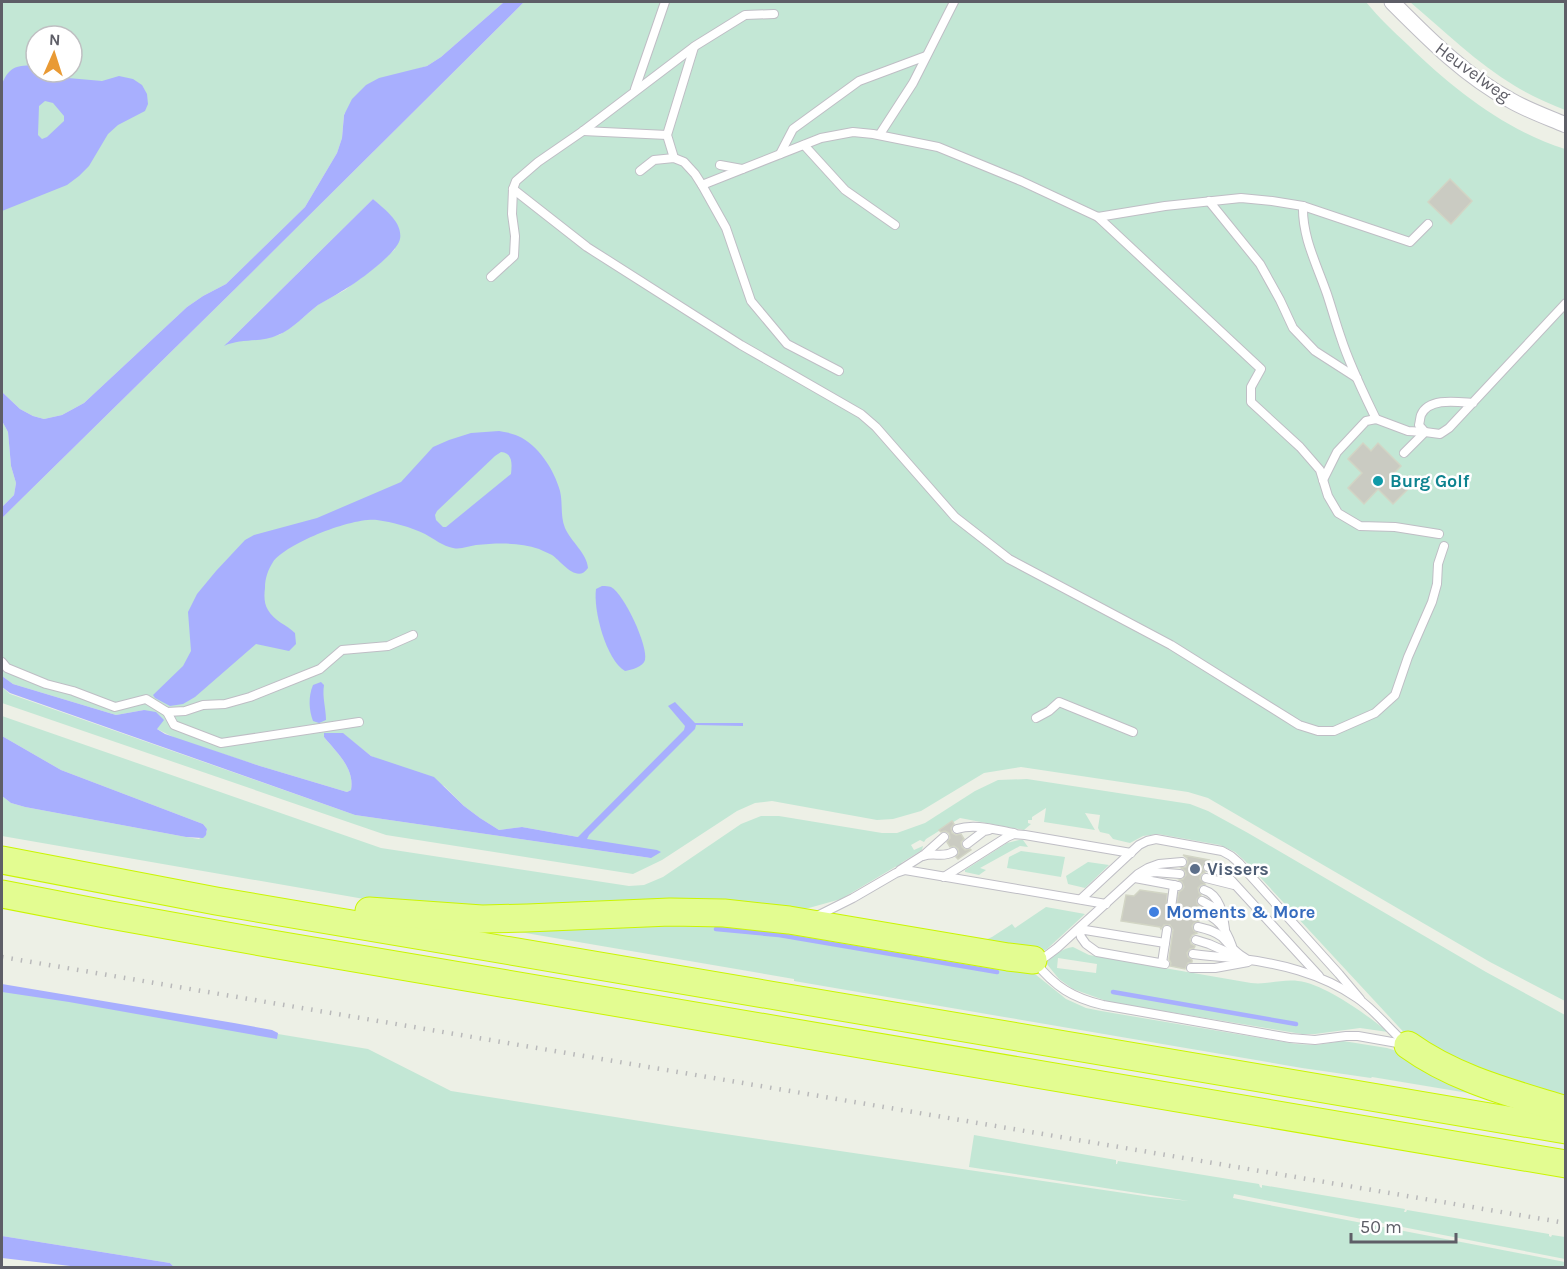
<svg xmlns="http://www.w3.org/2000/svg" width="1567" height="1269" viewBox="0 0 1567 1269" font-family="Karla,sans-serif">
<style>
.green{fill:#c3e7d5;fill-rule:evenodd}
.water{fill:#a8affe;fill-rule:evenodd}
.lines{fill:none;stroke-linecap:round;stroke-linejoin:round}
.stream{stroke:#a8affe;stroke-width:4.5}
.building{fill:#cacbc2;stroke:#d2d5c5;stroke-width:1.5}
.lane-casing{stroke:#bfbec5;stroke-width:10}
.street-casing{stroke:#bfbec5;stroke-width:17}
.highway-casing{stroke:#caf502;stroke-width:29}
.lane{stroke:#fff;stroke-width:8}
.street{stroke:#fff;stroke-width:15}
.highway{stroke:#e3fc91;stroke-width:27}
.rail{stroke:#b9b9ba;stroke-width:4.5;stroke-dasharray:1.5 8;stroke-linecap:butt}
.culture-dot{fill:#0f9aa8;stroke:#fff;stroke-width:2}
.service-dot{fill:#5c6f8a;stroke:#fff;stroke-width:2}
.shop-dot{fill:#3f7fe0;stroke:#fff;stroke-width:2}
.labels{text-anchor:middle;stroke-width:5;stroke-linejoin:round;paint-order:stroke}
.street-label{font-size:18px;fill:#5e5e67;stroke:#fff}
.culture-label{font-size:18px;font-weight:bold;fill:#0d838f;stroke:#fff;text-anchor:start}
.service-label{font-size:18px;font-weight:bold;fill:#4e5e75;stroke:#fff;text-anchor:start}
.shop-label{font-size:18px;font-weight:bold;fill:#366cbe;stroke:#fff;text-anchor:start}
</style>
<rect width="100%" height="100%" fill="#edf0e6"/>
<g class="green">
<path d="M2 2H504L441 57 427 66 407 72 344 114 342 138 337 153 305 207 226 284 203 296 187 307 84 403 62 415 44 419 33 416 20 409 2 392ZM36 36H72V72H36Z"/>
<path d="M524 2H1366C1379 18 1393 31 1408 45 1453 89 1505 130 1565 149V1001L1490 962 1208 798 1188 792 1021 767 984 773 921 811 893 819 877 820 772 801 755 803 737 811 662 860 633 874 386 835 2 703V687L10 694 355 815 651 858 578 837 522 827 499 830 480 818 464 806 444 786 371 756 342 733 324 737C336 752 355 768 351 790L347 792 260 766 177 739 157 729 144 710 116 715 13 684 2 676V518L234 290ZM373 199 392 217 395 249 379 264 345 290 319 304 293 326 279 335 227 343Z"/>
<path d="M1410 2H1565V110C1548 103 1531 96 1515 86 1478 64 1443 30 1410 2Z"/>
<polygon points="2,421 8,432 11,466 16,483 14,495 2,507"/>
<polygon points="2,716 381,848 629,886 644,885 663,877 741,824 761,816 779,816 882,833 897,833 925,823 975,791 998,780 1027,779 1190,804 1208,811 1248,833 1486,972 1565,1015 1565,1096 1488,1075 1410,1039 1246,862 1235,852 1220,845 1158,834 1143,836 1130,843 1113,839 1109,834 1100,832 1098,828 1100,815 1085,813 1095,830 1044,822 1046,808 1032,817 1032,820 1028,820 1028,823 1031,824 1024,830 960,818 926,839 924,842 920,840 911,845 914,850 923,846 922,850 901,863 904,864 895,867 841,899 798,911 410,907 2,836 2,796 11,803 25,807 186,837 199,839 207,832 207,829 203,824 61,770 2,736"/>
<polygon points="1019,840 1023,840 1028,847 1020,846 980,868 986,870 979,875 965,872 965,870 1007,843"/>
<polygon points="1021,851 1065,857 1061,877 1007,868 1009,857"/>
<polygon points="1088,862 1109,865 1085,888 1068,884 1066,876"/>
<polygon points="1046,907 1085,914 1047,949 1037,954 985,940 992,937 1012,924 1015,928"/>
<polygon points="701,917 1030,970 1066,999 1086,1008 1101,1011 1296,1044 1316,1045 1343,1041 1387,1048 1413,1056 1498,1098 1372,1077 1371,1078 1302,1068 794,981 794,979 479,925"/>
<path d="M1073 947 1089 955 1251 983C1267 985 1282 979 1298 981 1325 984 1367 1015 1388 1032L1360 1028 1315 1034H1302L1109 1002 1073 989 1059 979 1046 963C1053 956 1062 948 1073 947ZM1058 958 1097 964 1096 973 1057 968Z"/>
<polygon points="2,988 368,1049 451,1091 678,1127 1151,1197 1189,1201 969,1167 974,1135 1116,1160 1116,1164 1117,1164 1118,1161 1259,1184 1260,1187 1262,1188 1262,1185 1405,1209 1404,1212 1406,1212 1407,1210 1549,1234 1549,1236 1551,1237 1552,1235 1565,1237 1565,1259 1234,1194 1233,1198 1565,1262 1565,1267 174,1267 170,1263 2,1236"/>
</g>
<g class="water">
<polygon points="504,2 524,2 234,290 2,518 2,507 14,495 16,483 11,466 8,432 2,421 2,392 20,409 33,416 44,419 62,415 84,403 187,307 203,296 226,284 305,207 337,153 342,138 344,115 352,99 366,85 379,78 427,66 441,57"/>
<path d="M36 65V72H54L68 78 102 81 119 76 133 79 142 85 147 94 148 104 145 111 118 125 108 134 89 166 79 176 67 185 2 211V84C10 65 17 66 36 65ZM45 101 53 103 64 116V121L47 137 42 139 38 135 39 106Z"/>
<path d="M373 199C384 209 403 222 400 239 397 254 355 284 342 291 335 296 326 300 318 305 305 315 293 329 278 335 261 343 241 338 224 346Z"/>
<path d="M499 431C505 432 512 433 518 436 538 445 554 469 560 491 563 503 560 516 565 528 571 542 587 553 588 568 577 584 562 562 552 555 548 553 543 551 539 549 519 542 497 543 476 545 468 546 461 550 453 548 443 546 434 539 425 534 411 527 392 522 377 520 353 517 287 543 273 562 268 570 265 578 265 588 264 595 264 604 268 610 274 621 287 625 295 633L296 644 289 651 256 644 195 697 183 704 170 706 155 698 153 695 183 666 191 651 188 612 197 594 216 571 245 540 254 535 317 518 401 482 433 447 449 440 471 433ZM501 452C513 453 512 464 511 474L446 527H443L436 520 435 515 437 511 495 456Z"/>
<path d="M602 586C606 586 608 586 611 587 624 594 648 645 645 660 643 667 631 670 625 671 606 660 593 610 596 589Z"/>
<path d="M2 676 13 684 116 715 144 710 156 712 164 720 157 729 165 734 260 766 347 792 351 790C355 768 336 752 324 737V733H343L371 756 434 777 464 806 480 818 499 830 522 827 578 837 684 730 685 726 668 706 675 702 695 723H743V726L696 725 695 729 589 835 587 839 657 850 661 852 651 858 355 815 10 693 2 687Z"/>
<path d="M321 682 324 685C322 697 326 708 326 720L319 723 313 721C309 710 308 697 313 685Z"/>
<polygon points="2,736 61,770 203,824 207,829 206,835 203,838 186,837 25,807 11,803 2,796"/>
<polygon points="2,984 234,1023 272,1030 278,1033 277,1039 69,1002 2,992"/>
<polygon points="2,1236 170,1263 174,1267 79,1267 2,1258"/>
</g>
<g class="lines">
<g class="stream">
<polyline points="716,929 779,935 997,972"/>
<polyline points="1113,992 1296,1024"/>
</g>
</g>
<g class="building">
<polygon points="1450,179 1472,201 1451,224 1428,202"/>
<polygon points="1363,443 1371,451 1378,443 1401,466 1394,473 1409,488 1393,504 1378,489 1364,504 1348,488 1362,473 1348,459"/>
<polygon points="952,821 954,824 951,828 952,833 956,835 961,834 964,839 961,842 962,847 965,850 970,849 971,850 958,859 956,857 959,853 958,849 954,846 950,847 947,842 950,838 949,833 945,831 941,832 939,830"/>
<polygon points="1183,855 1209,860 1202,866 1202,869 1205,872 1201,874 1200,879 1205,884 1201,885 1198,888 1199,893 1201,895 1197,899 1197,904 1199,906 1194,911 1195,915 1199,918 1199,921 1194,923 1192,926 1194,931 1197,933 1192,935 1190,939 1191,944 1195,946 1194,948 1190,949 1187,953 1188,957 1192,960 1192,962 1188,963 1185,969 1170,966 1171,963 1169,959 1173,930 1170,925 1164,925 1161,929 1160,927 1121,921 1126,895 1134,896 1140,890 1167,894 1166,911 1171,914 1175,912 1179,892 1182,890 1184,887 1182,882 1179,880 1183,879 1186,875 1185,871 1181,868 1186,867 1188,862 1187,858"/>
</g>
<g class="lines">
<g class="lane-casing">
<g id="lane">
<polyline points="635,89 665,2"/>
<polyline points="583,131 667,135"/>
<polyline points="880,134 913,83 954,2"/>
<polyline points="804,145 845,190 895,225"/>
<polyline points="780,154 793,129 859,81 926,56"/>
<polyline points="674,158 667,135 694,47"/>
<polyline points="720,165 742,169"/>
<polyline points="640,171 654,160 674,158 684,162 695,174 702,185 726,228 751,301 787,344 839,371"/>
<polyline points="702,185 821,138 853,132 873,134 938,147 1021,181 1098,217 1165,206 1241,198 1272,201 1303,206 1410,242 1428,224"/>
<polyline points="513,189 587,247 741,345 861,414 876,427 955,517 1009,559 1171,645 1299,725 1318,731 1334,731 1375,713 1395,695 1408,657 1432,602 1437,584 1438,564 1444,546"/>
<polyline points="1209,201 1260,264 1280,300 1293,328 1315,351 1357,378"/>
<path d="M1303 206C1302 237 1317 265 1327 294 1332 309 1336 324 1341 338 1350 366 1363 392 1376 419"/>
<polyline points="1098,217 1261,369 1251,387 1251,402 1300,447 1320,470 1328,496 1338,513 1360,526 1395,527 1439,534"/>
<polyline points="491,277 514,256 515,236 512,214 513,189 516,181 538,162 583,131 695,46 745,15 774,14"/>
<path d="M1473 403C1458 402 1429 397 1421 415 1420 418 1420 421 1419 425L1425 432 1440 434 1449 428 1566 303"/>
<polyline points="1404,453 1425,432"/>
<polyline points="1323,480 1337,452 1366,421 1376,419 1408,431 1425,432"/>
<polyline points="2,662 7,668 46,684 73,691 115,707 146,699 167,712 185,711 203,705 225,704 250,697 320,669 342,650 388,646 413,635"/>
<polyline points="167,712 174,725 221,743 359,722"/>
<polyline points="1036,718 1049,711 1059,702 1133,732"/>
<path d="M957 829C975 823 996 830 1014 833"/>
<polyline points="967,844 984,831 989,830"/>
<path d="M923 856C934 852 943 858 953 852"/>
<polyline points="1208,867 1220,871 1230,879 1319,976"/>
<polyline points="900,870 925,854 944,837"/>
<polyline points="1140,875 1154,872 1180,874"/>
<polyline points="944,877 1007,837 1014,834 1025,835 1131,853"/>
<polyline points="1135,878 1178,886"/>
<polyline points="1206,878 1234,885"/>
<path d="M1204 890C1220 895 1223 914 1225 929"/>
<polyline points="1081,899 1139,845 1147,841 1156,839 1222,851 1231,856 1239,863 1339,974 1360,999"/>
<polyline points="1202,901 1213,907 1220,918"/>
<polyline points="1171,908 1174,885"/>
<path d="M1200 912C1218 917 1226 929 1232 946"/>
<polyline points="817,916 853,898 896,873 905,870 1106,904"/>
<path d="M1198 927C1207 929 1215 931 1222 937 1230 945 1235 953 1245 958"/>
<polyline points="1196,940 1209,944 1236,956"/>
<polyline points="1165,943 1079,929 1081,937 1086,944 1097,952 1165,964"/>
<path d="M1193 954C1207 956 1221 957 1235 958 1278 963 1321 973 1357 998 1375 1010 1388 1028 1404 1042"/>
<polyline points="1037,960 1045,957 1057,948 1138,874 1148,868 1159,864 1182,862"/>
<path d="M1035 962C1055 987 1073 998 1103 1005L1290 1038 1315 1040 1346 1036H1358L1403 1044"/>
<polyline points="1162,963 1167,930"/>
<polyline points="1191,968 1215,968 1248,962"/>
</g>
</g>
<g class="street-casing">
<path id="street" d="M1392 2C1428 38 1464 75 1510 100 1527 110 1547 117 1566 125"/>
</g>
<g class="highway-casing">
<g id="highway">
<polyline points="2,860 216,901 1566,1130"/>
<polyline points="2,894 105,914 272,944 1566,1164"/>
<polyline points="369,911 482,919 527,918 670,912 724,913 789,920 1008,957 1033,960"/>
<path d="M1408 1045C1455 1079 1511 1093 1566 1110"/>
</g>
</g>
<use href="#lane" class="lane"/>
<use href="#street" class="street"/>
<use href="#highway" class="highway"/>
<polyline class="rail" points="2,957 1566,1223"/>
</g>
<circle class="culture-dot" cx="1378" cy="481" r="6"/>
<circle class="service-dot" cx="1195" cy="869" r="6"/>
<circle class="shop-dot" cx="1154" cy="912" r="6"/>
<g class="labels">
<g class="street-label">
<text transform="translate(1473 72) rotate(36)" y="6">Heuvelweg</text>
</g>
<g class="culture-label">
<text x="1390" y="487">Burg Golf</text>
</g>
<g class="service-label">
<text x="1207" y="875">Vissers</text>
</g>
<g class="shop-label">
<text x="1166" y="918">Moments &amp; More</text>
</g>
</g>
<rect width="1567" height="1269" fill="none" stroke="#5e5e67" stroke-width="6"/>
<g transform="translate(54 54) rotate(3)"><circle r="28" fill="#ffffff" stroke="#bfbfc2" stroke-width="1.5"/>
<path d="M0-4.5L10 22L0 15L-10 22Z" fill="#e99a34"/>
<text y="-9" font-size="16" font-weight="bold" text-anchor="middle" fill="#5e5e67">N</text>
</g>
<path d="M1351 1233v9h105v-9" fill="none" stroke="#5e5e67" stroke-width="3"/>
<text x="1360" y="1233" font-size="18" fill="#5e5e67" stroke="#ffffff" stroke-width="4.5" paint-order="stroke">50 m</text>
</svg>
